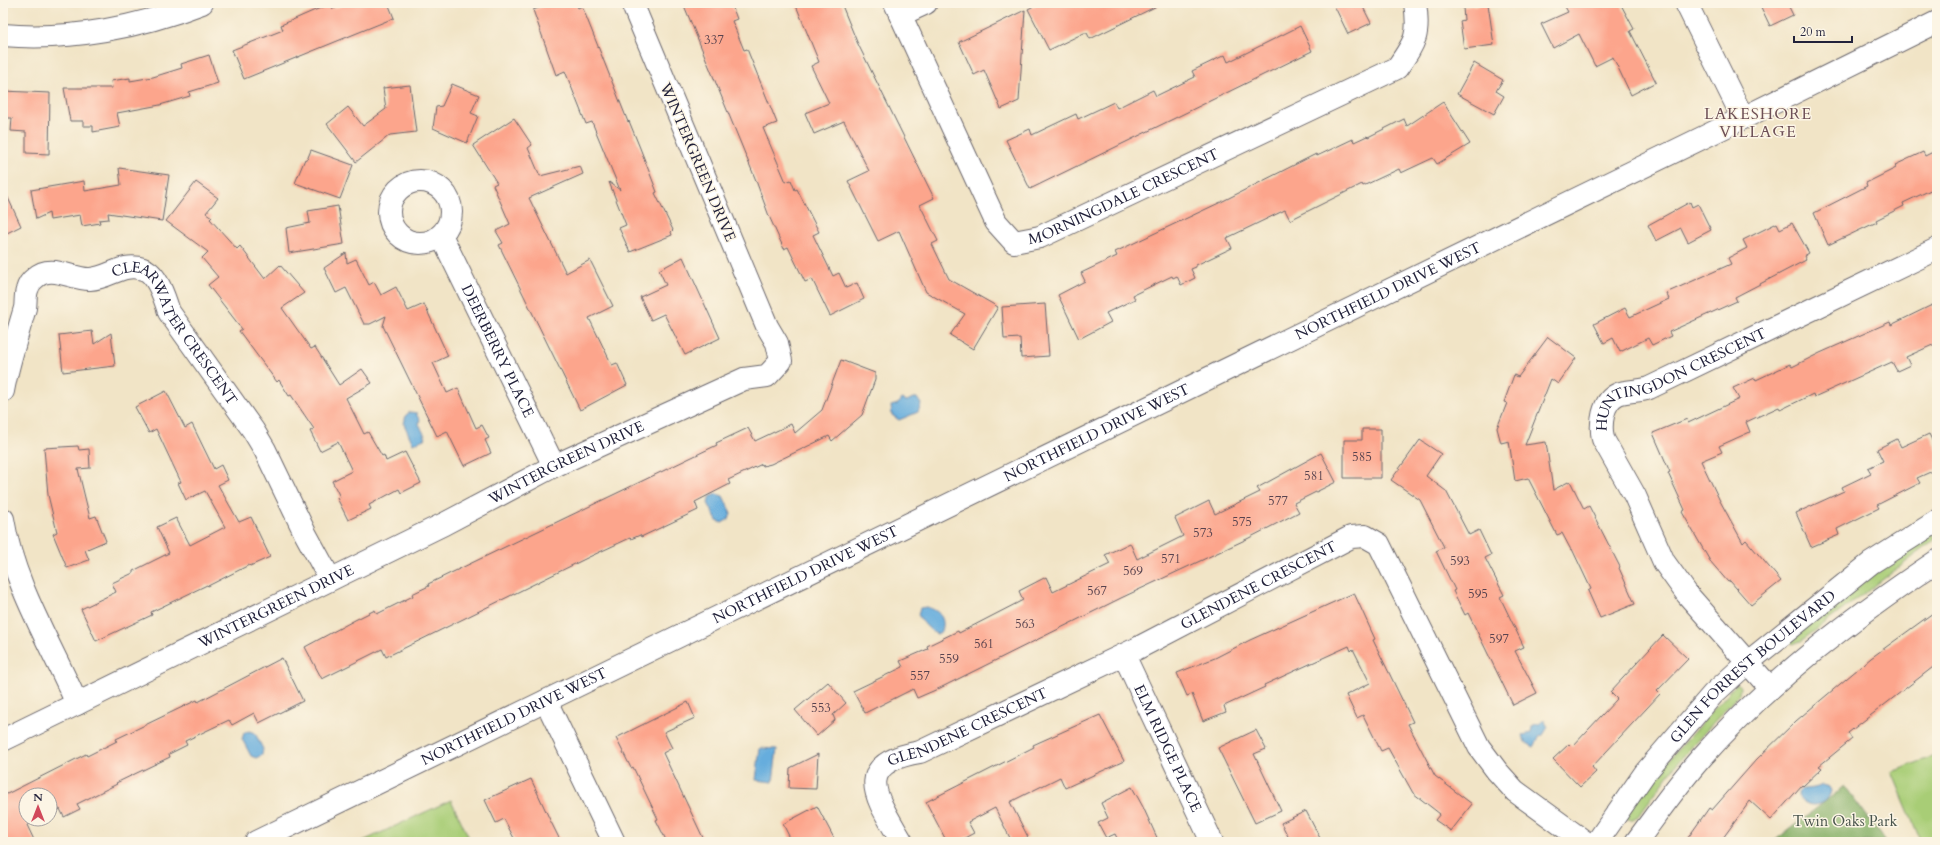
<svg xmlns="http://www.w3.org/2000/svg" width="1940" height="845" viewBox="0 0 1940 845" font-family="Cardo,serif">
<style>
.green{fill:#a8cd76;stroke:#657858}
.forest{fill:#86b067;stroke:#546951}
.water{fill:#66addd;stroke:#44688c}
.building{fill:#fca58c}
.lines{fill:none;stroke-linecap:round;stroke-linejoin:round}
.minor-casing{stroke:#6a666c;stroke-width:24}
.major-casing{stroke:#6a666c;stroke-width:24}
.minor{stroke:#fff;stroke-width:22}
.major{stroke:#fff;stroke-width:22}
.labels{text-anchor:middle;stroke-width:3;stroke-linejoin:round;paint-order:stroke}
.number-label{font-size:13px;fill:#58434f}
.street-label{font-size:15px;fill:#22223b;stroke:#fcf5e5}
.park-label{font-size:15px;fill:#4a554d;stroke:#fcf5e5}
.neighbourhood-label{font-size:16px;letter-spacing:1px;fill:#6e5057;stroke:#fcf5e5}
</style>
<rect width="100%" height="100%" fill="#fcf5e5"/>
<filter id="ink" filterUnits="userSpaceOnUse"><feTurbulence type="fractalNoise" baseFrequency=".025" numOctaves="2"/><feDisplacementMap in="SourceGraphic" scale="8" xChannelSelector="R" yChannelSelector="G"/><feConvolveMatrix kernelMatrix="1 2 1 2 8 2 1 2 1" color-interpolation-filters="sRGB"/></filter>
<filter id="wash" filterUnits="userSpaceOnUse"><feTurbulence type="fractalNoise" baseFrequency=".012" numOctaves="4" result="noise"/><feDisplacementMap in="SourceGraphic" scale="16" xChannelSelector="R" yChannelSelector="G"/><feGaussianBlur stdDeviation="0.9" result="paint"/><feColorMatrix in="noise" values="0 0 0 0 0 0 0 0 0 0 0 0 0 0 0 0 0 1.4 0 .05"/><feComposite in="paint" operator="in"/></filter>
<g filter="url(#wash)">
<rect width="100%" height="100%" fill="#f1e4c6"/>
<g class="green">
<polygon points="1932,533 1934,539 1930,544 1801,641 1793,644 1789,641 1815,614"/>
<polygon points="1737,683 1740,687 1739,694 1679,761 1638,816 1633,819 1627,819 1625,813 1626,808"/>
<polygon points="1937,755 1937,842 1921,842 1892,772"/>
<polygon points="451,800 471,842 361,842"/>
</g>
<polygon class="forest" points="1845,786 1886,842 1773,842"/>
<g class="water">
<polygon points="913,398 917,398 921,404 918,412 899,420 892,415 891,406 898,404 901,399 907,401"/>
<polygon points="410,412 417,413 417,416 420,419 419,424 426,438 413,444 404,424 406,415"/>
<polygon points="716,494 723,496 731,513 729,519 722,523 717,521 708,503 710,497"/>
<path d="M926 607C939 610 946 618 942 631L937 634C931 632 920 620 918 614L920 608Z"/>
<polygon points="1544,720 1548,727 1543,735 1540,736 1534,747 1525,742 1523,735 1531,733 1532,726 1536,724 1539,724"/>
<polygon points="249,731 255,733 263,749 262,755 256,758 251,756 242,739 244,733"/>
<polygon points="760,748 777,749 773,782 756,780"/>
<path d="M1822 785 1829 787 1831 791C1827 808 1806 809 1798 796L1799 791C1807 787 1814 790 1822 785Z"/>
</g>
<g id="blocks">
<g class="building">
<polygon points="348,3 388,3 394,18 244,79 232,50 283,30 281,25 313,11 331,4 333,9"/>
<polygon points="552,3 576,3 578,8 582,6 628,122 629,121 640,148 657,192 655,193 673,230 671,232 672,235 630,252 619,228 626,225 609,182 620,190 592,122 586,124 565,71 556,75 533,10"/>
<polygon points="683,3 731,3 737,19 732,21 744,50 747,49 777,123 763,128 786,182 791,180 795,190 797,189 819,232 813,235 833,276 839,273 846,288 857,283 864,299 830,316 812,279 805,282 788,247 784,249 769,216 755,178"/>
<polygon points="795,3 841,3 857,42 934,198 920,205 938,241 932,244 949,279 998,307 973,349 950,335 965,314 926,292 899,231 878,241 848,181 869,171 844,121 814,134 805,113 829,103 811,66 819,62"/>
<polygon points="1040,3 1163,3 1090,39 1087,33 1084,33 1049,50 1028,9"/>
<polygon points="1333,3 1361,3 1371,23 1348,34"/>
<polygon points="1563,3 1620,3 1634,29 1630,31 1656,82 1631,95 1613,57 1595,66 1579,34 1553,48 1541,24 1568,12"/>
<polygon points="1759,3 1787,3 1793,15 1770,26"/>
<polygon points="1488,4 1494,45 1464,49 1460,21 1464,20 1463,7"/>
<polygon points="1025,10 1019,101 1001,109 984,70 974,75 959,42"/>
<polygon points="1300,26 1312,51 1030,189 1006,140 1030,129 1032,135 1076,114 1078,119 1114,102 1117,108 1153,90 1156,96 1195,77 1192,71 1225,55 1228,62"/>
<polygon points="209,55 218,83 189,92 190,96 160,105 117,113 120,127 93,132 93,126 83,126 83,121 70,121 64,88 112,88 111,81 130,78 130,81 153,77 182,68 181,64"/>
<polygon points="1474,63 1503,80 1496,91 1504,96 1494,114 1457,94"/>
<polygon points="452,84 479,95 471,113 478,116 467,143 433,128 436,107 442,106"/>
<polygon points="410,85 416,132 390,135 356,162 327,124 348,107 363,126 386,109 383,88"/>
<polygon points="3,91 50,93 49,154 26,153 26,132 11,131 12,118 3,118"/>
<polygon points="1443,102 1470,144 1437,164 1433,158 1401,173 1399,169 1363,186 1362,184 1290,220 1285,210 1227,238 1232,248 1196,265 1196,267 1191,269 1195,278 1181,285 1177,276 1173,278 1172,276 1133,295 1135,299 1106,313 1111,322 1079,339 1058,295 1085,281 1081,273 1117,256 1115,252 1221,202 1316,154 1317,156 1353,139 1354,142 1367,136 1368,137 1404,119 1407,126"/>
<polygon points="514,118 532,145 528,148 540,176 580,166 583,174 529,198 566,273 590,260 613,306 589,318 612,365 617,363 627,385 580,410 499,245 503,243 496,231 510,224 493,185 497,183 473,145"/>
<polygon points="311,150 353,165 340,199 295,183 305,159 307,160"/>
<polygon points="1937,150 1937,187 1903,203 1904,206 1876,220 1877,222 1828,245 1814,213 1867,186 1866,183 1896,168 1895,165 1923,152 1925,156"/>
<polygon points="119,168 169,175 162,221 108,213 109,219 99,220 100,223 82,226 80,215 50,220 49,213 36,219 31,190 84,181 85,191 121,185"/>
<polygon points="196,182 218,198 206,213 212,217 210,219 237,249 240,246 265,279 280,265 304,293 282,308 311,349 315,347 339,385 362,369 372,383 346,398 364,434 368,432 382,456 384,455 386,461 405,452 421,483 401,493 399,489 369,505 371,509 348,520 337,498 340,497 332,481 352,471 338,442 320,451 310,431 314,429 291,395 289,396 279,380 277,382 239,331 242,329 208,285 218,277 202,258 208,252 166,221"/>
<polygon points="3,187 21,226 3,235"/>
<polygon points="1690,202 1692,207 1698,204 1711,230 1688,242 1681,228 1656,241 1648,225"/>
<polygon points="338,206 344,244 289,253 286,228 310,223 308,211"/>
<polygon points="1777,223 1780,229 1792,223 1809,253 1804,256 1806,260 1735,297 1737,301 1669,332 1671,336 1652,345 1648,338 1620,352 1613,338 1604,343 1594,324 1625,308 1630,317 1669,299 1666,293 1731,264 1728,258 1747,248 1743,240"/>
<polygon points="346,253 347,263 356,259 369,285 374,282 381,295 396,287 408,311 424,304 448,356 433,363 447,393 458,388 476,428 482,425 489,438 485,440 491,453 464,466 447,431 437,436 383,326 386,316 370,324 364,324 346,288 336,293 324,268"/>
<polygon points="683,257 720,338 685,355 664,314 651,320 640,297 666,285 659,270"/>
<polygon points="1045,304 1049,356 1021,358 1020,338 1004,339 1002,307"/>
<polygon points="1932,305 1937,316 1937,343 1906,357 1910,365 1897,371 1892,362 1814,397 1813,394 1780,410 1779,407 1746,422 1750,432 1719,446 1722,452 1701,461 1720,501 1743,543 1746,540 1781,581 1751,605 1730,581 1728,582 1710,561 1682,512 1685,510 1668,473 1670,472 1653,433 1687,419 1688,423 1739,399 1733,388 1755,378 1756,380 1790,364 1792,367 1820,353 1890,322 1891,325"/>
<polygon points="92,331 94,344 111,333 115,366 63,372 59,335"/>
<polygon points="1548,337 1576,358 1558,384 1551,379 1525,445 1546,442 1553,490 1570,481 1584,509 1589,506 1620,567 1619,568 1635,604 1600,618 1588,591 1591,589 1572,549 1571,550 1562,533 1557,535 1528,478 1515,481 1509,441 1501,443 1497,428 1507,403 1504,402 1514,375 1518,377"/>
<polygon points="841,360 875,373 875,380 862,415 832,441 829,436 771,464 763,466 762,464 728,480 730,484 695,502 698,510 641,537 640,535 631,539 630,538 589,557 386,657 382,649 322,679 305,647 355,620 375,610 377,614 413,596 412,594 429,586 428,584 717,445 716,443 748,428 755,441 791,424 795,433 822,410"/>
<polygon points="166,391 185,428 192,424 214,469 221,465 228,480 218,485 239,522 251,517 270,557 250,566 249,565 208,586 207,585 151,612 152,615 96,641 81,609 116,592 112,583 133,573 133,571 169,553 157,527 176,518 190,545 225,527 205,491 186,500 178,483 181,482 156,429 149,433 135,407"/>
<polygon points="1362,429 1381,429 1381,478 1344,478 1344,440 1362,440"/>
<polygon points="1929,434 1937,450 1937,469 1917,478 1920,483 1877,505 1879,508 1837,529 1839,535 1811,547 1796,513 1844,491 1842,487 1871,473 1868,468 1883,461 1877,449 1897,439 1901,447"/>
<polygon points="1420,440 1441,454 1426,476 1446,491 1469,535 1479,530 1491,555 1485,558 1504,595 1500,597 1524,647 1515,651 1537,693 1513,705 1468,613 1465,615 1453,591 1455,590 1436,551 1444,547 1420,500 1391,480"/>
<polygon points="78,446 79,450 89,449 90,468 78,469 90,518 96,516 106,541 85,550 89,560 67,568 53,534 57,532 48,495 44,448"/>
<polygon points="1321,453 1336,482 1294,503 1299,512 1247,539 1121,598 940,688 917,698 913,689 865,713 853,691 903,667 900,661 928,649 927,646 958,631 959,633 1023,600 1019,591 1046,577 1053,592 1110,564 1105,555 1130,543 1137,559 1183,536 1175,518 1209,501 1215,514 1260,492 1257,488"/>
<polygon points="1354,593 1375,639 1373,640 1413,722 1408,724 1435,776 1472,804 1451,831 1435,820 1440,814 1413,793 1388,748 1381,751 1363,715 1357,718 1346,695 1370,683 1353,649 1351,651 1349,646 1264,685 1265,687 1224,706 1226,712 1203,721 1192,694 1187,696 1177,673 1215,658 1250,640"/>
<polygon points="1937,610 1937,664 1848,733 1852,739 1819,766 1822,768 1803,786 1802,785 1771,820 1750,801 1720,842 1685,842 1709,808 1712,810 1756,760 1796,721 1871,658"/>
<polygon points="1663,635 1688,659 1657,691 1660,694 1592,767 1596,772 1580,787 1553,759 1569,744 1572,747 1617,699 1610,692"/>
<polygon points="282,658 303,701 259,723 254,713 232,725 229,720 185,741 187,745 169,754 170,757 116,783 117,784 77,804 80,809 64,817 60,809 50,813 50,795 26,795 26,819 39,819 27,825 35,842 3,842 3,796 86,754 87,756 117,741 116,739 197,700 198,702"/>
<polygon points="828,682 846,703 833,715 835,720 817,736 795,710"/>
<polygon points="688,702 695,718 664,732 672,748 663,753 705,842 667,842 656,820 658,819 633,767 631,768 616,738"/>
<polygon points="1100,715 1124,761 1065,788 1060,777 1010,802 1028,837 1017,842 1012,842 995,808 968,822 974,833 957,842 947,842 926,802 1034,747 1033,745"/>
<polygon points="1256,730 1266,749 1254,754 1281,811 1255,823 1218,748"/>
<polygon points="818,754 816,789 789,788 790,768"/>
<polygon points="531,779 550,820 561,842 516,842 504,819 496,823 485,800"/>
<polygon points="1132,787 1143,807 1159,842 1119,842 1115,834 1106,838 1098,823 1108,818 1101,803"/>
<polygon points="817,806 836,842 792,842 783,824"/>
<polygon points="1306,811 1322,842 1291,842 1281,823"/>
</g>
</g>
</g>
<g filter="url(#ink)">
<use href="#blocks" fill-opacity="0" stroke="#6a666c" stroke-width="1"/>
<g class="lines">
<g class="minor-casing">
<g id="minor">
<path id="s1" d="M895 3 996 222 1014 242 1040 237 1397 68C1415 42 1420 36 1415 3"/>
<polyline points="1686,3 1743,118"/>
<polyline points="900,15 926,3"/>
<path d="M3 35C70 41 140 27 202 3"/>
<circle cx="420" cy="212" r="31"/>
<path id="s2" d="M441 235 554 466"/>
<path id="s3" d="M3 391C8 363 17 336 25 308 26 303 25 296 27 290 28 286 31 281 35 278 51 263 73 280 90 279 110 278 122 262 143 269 157 273 165 299 169 312L253 430 265 450 305 533 330 579"/>
<path d="M3 519C13 584 51 644 77 704"/>
<path id="s4" d="M1124 655 1212 842"/>
<path id="s5" d="M1770 688 1687 594 1664 562 1635 496 1603 439C1600 425 1602 401 1618 394 1627 390 1639 392 1649 388L1937 249"/>
<polyline points="546,701 614,842"/>
<path id="s6" d="M3 740 444 524 554 466 744 379 767 376 781 361 777 343 767 326 632 3"/>
<path id="s7" d="M902 842C878 800 849 764 920 752L1136 649 1351 537 1365 536 1379 544 1479 747 1497 771 1515 791 1585 842"/>
<path id="s8" d="M1597 842 1645 773 1713 694 1747 663 1871 563 1937 521"/>
<path d="M1636 842C1657 814 1677 785 1701 758 1769 681 1852 618 1937 561"/>
</g>
</g>
<g class="major-casing">
<g id="major">
<path id="s9" d="M256 842 1743 118 1937 22"/>
</g>
</g>
<use href="#minor" class="minor"/>
<use href="#major" class="major"/>
</g>
</g>
<g class="labels">
<g class="number-label">
<text x="714" y="44">337</text>
<text x="1362" y="461">585</text>
<text x="1314" y="480">581</text>
<text x="1278" y="505">577</text>
<text x="1242" y="526">575</text>
<text x="1203" y="537">573</text>
<text x="1171" y="563">571</text>
<text x="1460" y="565">593</text>
<text x="1133" y="575">569</text>
<text x="1097" y="595">567</text>
<text x="1478" y="598">595</text>
<text x="1025" y="628">563</text>
<text x="1499" y="643">597</text>
<text x="984" y="648">561</text>
<text x="949" y="663">559</text>
<text x="920" y="680">557</text>
<text x="821" y="712">553</text>
</g>
<g class="street-label">
<text transform="translate(698 162) rotate(67)" y="5">WINTERGREEN DRIVE</text>
<text dy="5" stroke="none"><textPath href="#s1" startOffset="387">MORNINGDALE CRESCENT</textPath></text>
<text dy="5" stroke="none"><textPath href="#s9" startOffset="1259">NORTHFIELD DRIVE WEST</textPath></text>
<text dy="5" stroke="none"><textPath href="#s3" startOffset="297">CLEARWATER CRESCENT</textPath></text>
<text dy="5" stroke="none"><textPath href="#s2" startOffset="129">DEERBERRY PLACE</textPath></text>
<text dy="5" stroke="none"><textPath href="#s5" startOffset="412">HUNTINGDON CRESCENT</textPath></text>
<text dy="5" stroke="none"><textPath href="#s9" startOffset="935">NORTHFIELD DRIVE WEST</textPath></text>
<text dy="5" stroke="none"><textPath href="#s6" startOffset="628">WINTERGREEN DRIVE</textPath></text>
<text dy="5" stroke="none"><textPath href="#s9" startOffset="611">NORTHFIELD DRIVE WEST</textPath></text>
<text dy="5" stroke="none"><textPath href="#s7" startOffset="502">GLENDENE CRESCENT</textPath></text>
<text dy="5" stroke="none"><textPath href="#s6" startOffset="304">WINTERGREEN DRIVE</textPath></text>
<text dy="5" stroke="none"><textPath href="#s8" startOffset="236">GLEN FORREST BOULEVARD</textPath></text>
<text dy="5" stroke="none"><textPath href="#s9" startOffset="287">NORTHFIELD DRIVE WEST</textPath></text>
<text dy="5" stroke="none"><textPath href="#s7" startOffset="178">GLENDENE CRESCENT</textPath></text>
<text dy="5" stroke="none"><textPath href="#s4" startOffset="103">ELM RIDGE PLACE</textPath></text>
</g>
<g class="park-label">
<text x="1845" y="826">Twin Oaks Park</text>
</g>
<g class="neighbourhood-label">
<text x="1758" y="119">LAKESHORE<tspan x="1758" dy="18">VILLAGE</tspan></text>
</g>
</g>
<rect width="1940" height="845" fill="none" stroke="#fcf5e5" stroke-width="16"/>
<g transform="translate(38 807)"><circle r="19" fill="#fcf5e5" stroke="#a5a1a1"/>
<path d="M0-3L7 15L0 10L-7 15Z" fill="#d1495b"/>
<text y="-6" font-size="11" font-weight="bold" text-anchor="middle" fill="#22223b">N</text>
</g>
<path d="M1794 36v6h58v-6" fill="none" stroke="#22223b" stroke-width="2"/>
<text x="1800" y="36" font-size="12" fill="#22223b" stroke="#fcf5e5" stroke-width="3" paint-order="stroke">20 m</text>
</svg>
